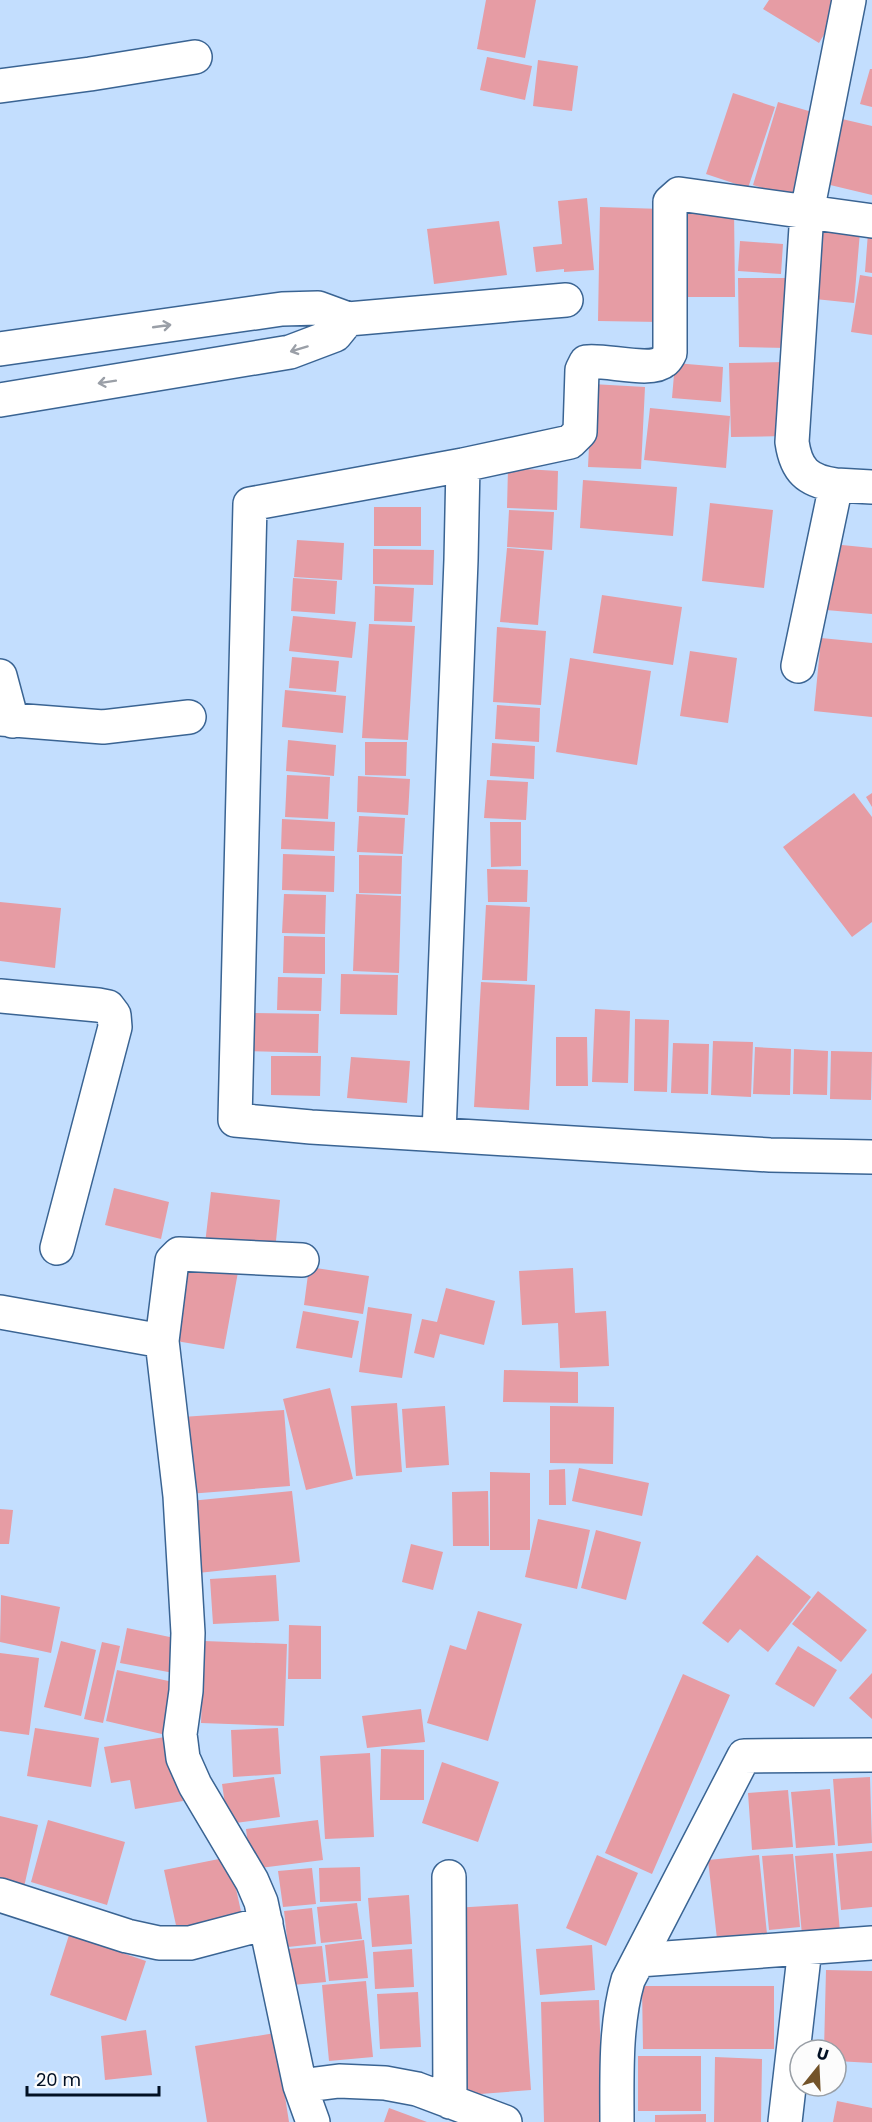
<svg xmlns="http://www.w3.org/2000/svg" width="872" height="2122" viewBox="0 0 872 2122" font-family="Poppins,sans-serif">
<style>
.building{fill:#e69ca4}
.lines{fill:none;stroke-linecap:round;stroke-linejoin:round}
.minor-casing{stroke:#3a6493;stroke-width:36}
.minor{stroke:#fff;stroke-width:33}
.oneway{stroke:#9a9fa7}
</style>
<rect width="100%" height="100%" fill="#c3defe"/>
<path class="building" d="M486,0h50l-11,58 -48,-9z
M769,0h73l2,1 -25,42 -56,-34z
M487,57l45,9 -7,34 -45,-10z
M538,60l40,6 -6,45 -39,-5z
M870,69h2v38l-12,-3z
M733,93l42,14 -27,81 -42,-14z
M778,102l41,12 -25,84 -41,-13z
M842,119l30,7v69l-46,-11z
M587,198l7,72 -30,2v-3l-28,3 -3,-25 29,-3 -4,-43z
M600,207l62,2 -2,113 -62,-1z
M734,208l1,89h-54l-1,-88z
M499,221l8,54 -73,9 -7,-55z
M812,227l48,5 -6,71 -49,-5z
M868,233h4v40l-7,-1z
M740,241l43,3 -2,30 -43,-3z
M860,275l12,2v58l-21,-3z
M738,278h49l1,70 -49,-1z
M785,362l2,74 -56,1 -2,-74z
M675,363l48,4 -2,35 -49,-4z
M592,384l53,3 -4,82 -53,-2z
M650,408l80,8 -4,52 -82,-8z
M508,468l50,3 -1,39 -50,-2z
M583,480l94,7 -4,49 -93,-8z
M710,503l63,7 -9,78 -62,-7z
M374,507h47v39h-47z
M509,510l45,2 -2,38 -45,-3z
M297,540l47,3 -2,37 -48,-3z
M832,544l40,4v66l-46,-4z
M507,548l37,3 -6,74 -38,-3z
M373,549l61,1 -1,35 -60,-1z
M293,578l44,3 -2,33 -44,-3z
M375,586l39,2 -2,34 -38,-1z
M602,595l80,12 -9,58 -80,-12z
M293,616l63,6 -4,36 -63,-7z
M369,624l46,2 -7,114 -46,-2z
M497,627l49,4 -5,74 -48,-3z
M821,638l51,5v74l-58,-6z
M690,651l47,7 -9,65 -48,-7z
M292,657l47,4 -3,31 -47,-4z
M570,658l81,13 -14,94 -81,-13z
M285,690l61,6 -3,37 -61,-6z
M497,705l43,3 -1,34 -44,-3z
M288,740l48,5 -2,31 -48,-5z
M365,742h42l-1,34 -41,-1z
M492,743l43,3 -1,33 -44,-3z
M287,775l43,2 -2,42 -43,-2z
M358,776l52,3 -2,36 -51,-3z
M487,780l41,2 -2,38 -42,-2z
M854,793l18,24v105l-20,15 -69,-90z
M872,793v14l-6,-10z
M359,816l46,2 -2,36 -46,-2z
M282,819l53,3 -1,29 -53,-2z
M490,822h31v44l-30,1z
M283,854l52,2 -1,36 -52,-2z
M359,855l43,1 -1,38 -42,-1z
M487,869l41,1 -1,32h-39z
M284,894l42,1 -1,39 -43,-1z
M356,894l45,2 -2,77 -46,-2z
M0,902l61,6 -6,60 -55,-7z
M486,905l44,2 -3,74 -45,-1z
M284,936l41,1v37l-42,-1z
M341,974l57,1 -1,40 -57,-1z
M278,977l44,1 -1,33 -44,-1z
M481,982l54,3 -6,125 -55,-3z
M595,1009l35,2 -2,72 -36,-1z
M249,1013l70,1 -1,39 -69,-2z
M635,1019l34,1 -2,72 -33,-1z
M556,1037h31l1,49h-32z
M713,1041l40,1 -2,55 -40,-2z
M673,1043l36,1 -1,50 -37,-1z
M755,1047l36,2 -1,46 -37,-1z
M794,1049l34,2 -1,44 -34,-1z
M831,1051l41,1 -1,48 -41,-1z
M271,1056h50l-1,40 -49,-1z
M351,1057l59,4 -3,42 -60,-5z
M114,1188l55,14 -8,37 -56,-14z
M211,1192l69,8 -5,51 -70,-7z
M189,1263l49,9 -14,77 -48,-8z
M309,1267l60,9 -6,38 -59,-9z
M573,1268l2,45 31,-2 3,55 -49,2 -2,-45 -36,2 -3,-54z
M446,1288l49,13 -11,44 -44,-11 -6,24 -20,-5 8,-34 15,3z
M368,1307l44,7 -10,64 -43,-6z
M303,1311l56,10 -7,37 -56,-10z
M504,1370l74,2v31l-75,-1z
M330,1388l23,91 -47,11 -23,-91z
M397,1403l5,69 -46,4 -5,-70z
M445,1406l4,59 -43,3 -4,-59z
M550,1406l64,1 -1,57 -63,-1z
M284,1410l6,76 -102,8 -6,-77z
M579,1468l70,15 -7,33 -70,-15z
M565,1469l1,36h-17v-35z
M490,1472l40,1v77h-40z
M292,1491l8,71 -102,11 -8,-72z
M488,1491l1,55h-36l-1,-54z
M0,1509l13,1 -4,34h-9z
M538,1519l52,11 -13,59 -52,-12z
M596,1530l45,12 -15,58 -45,-12z
M411,1544l32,8 -10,38 -31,-8z
M757,1555l54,42 -43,55 -28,-23 -12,14 -26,-20z
M276,1575l3,46 -66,3 -3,-45z
M818,1591l49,39 -26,32 -49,-38z
M1,1595l59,12 -9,46 -51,-11z
M478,1611l44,13 -34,117 -61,-18 23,-78 16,5z
M289,1625l32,1v53h-33z
M127,1628l57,12 -5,34 -59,-11z
M61,1641l35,9 -15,66 -37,-9z
M204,1641l83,3 -3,82 -83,-3z
M102,1642l18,4 -17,77 -19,-4z
M798,1646l39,24 -23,37 -39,-23z
M0,1653l39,5 -10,77 -29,-4z
M117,1670l61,13 -12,52 -60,-14z
M872,1673v46l-23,-21z
M683,1674l47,21 -78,179 -47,-21z
M421,1709l4,33 -58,6 -5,-32z
M35,1728l64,10 -8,49 -64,-11z
M278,1728l3,46 -48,3 -2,-47z
M171,1736l12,65 -48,8 -5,-29 -19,3 -7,-36z
M381,1749l43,1v50h-44z
M370,1753l4,84 -49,2 -5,-83z
M442,1762l57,20 -21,60 -56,-19z
M274,1777l6,40 -52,7 -6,-40z
M870,1777l2,66 -34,3 -5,-67z
M830,1789l5,56 -39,3 -5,-56z
M788,1790l5,57 -41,3 -4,-57z
M0,1816l38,9 -14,62 -24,-6z
M48,1820l77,22 -18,63 -76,-23z
M318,1820l5,40 -72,9 -5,-40z
M872,1851v56l-31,3 -5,-56z
M833,1853l7,79 -38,3 -7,-79z
M793,1854l7,73 -31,3 -7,-74z
M597,1855l41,18 -32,73 -40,-18z
M759,1855l8,79 -50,5 -9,-79z
M229,1857l15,68 -65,14 -15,-69z
M360,1867l1,34 -41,1 -1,-34z
M312,1868l4,36 -33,3 -5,-36z
M409,1895l3,49 -40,3 -4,-49z
M357,1903l5,36 -41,4 -4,-36z
M518,1904l13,186 -64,5 -13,-187z
M312,1908l4,36 -28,3 -4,-36z
M69,1935l77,26 -20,60 -76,-26z
M364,1940l4,38 -39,3 -4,-36z
M592,1945l3,45 -55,5 -4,-46z
M322,1946l4,36 -34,3 -4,-36z
M412,1949l2,38 -39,2 -2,-37z
M826,1970l46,1v92l-36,-2v-11h-12z
M366,1981l7,76 -44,4 -7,-76z
M642,1986h132v63h-131z
M418,1992l3,55 -41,2 -3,-55z
M599,2000l4,122h-59l-3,-120z
M146,2030l6,45 -47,5 -4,-44z
M275,2033l14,89h-82l-12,-76z
M638,2056h63v55h-63z
M715,2057l47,2 -1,63h-47z
M837,2101l35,7v14h-39z
M389,2108l38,14h-43z
M706,2114v8h-51v-7z"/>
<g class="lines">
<defs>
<path id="minor" d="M0,86l90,-12 105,-17
M872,221l-193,-27 -9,8v151c-2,3 -3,6 -6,8 -13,12 -59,-2 -78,1l-4,8 -2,62 -10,10 -107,23 -213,39 -15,616 76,7 459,28 102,2
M0,349l282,-40 36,-1 30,11 218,-19
M0,400l290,-48 45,-17 13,-16
M836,485c-29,-4 -40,-15 -44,-43l15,-230 42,-212
M798,666l38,-181 36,2
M0,676l12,45
M0,719l103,8 86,-10
M0,996l98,9 10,2 6,8 1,12 -58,221
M439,1134l22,-574 2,-95
M0,1312l162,29 18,155 8,137 -2,58 -6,43 3,24 12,27 57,96 9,21 39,184 13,36
M162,1341l10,-80 7,-7 123,6
M449,1877l1,225
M0,1895l127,41 32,7h31l76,-20
M639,1960l233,-17
M300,2086l39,-5 46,2 32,6 88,33
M617,2122c0,-47 -2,-97 11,-142l116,-224 128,-1
M785,2122l20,-174"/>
</defs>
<use href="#minor" class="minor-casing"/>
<use href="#minor" class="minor"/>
</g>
<defs><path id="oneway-shaft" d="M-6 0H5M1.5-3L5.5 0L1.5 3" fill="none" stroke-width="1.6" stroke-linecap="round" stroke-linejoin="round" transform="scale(1.5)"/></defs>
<g class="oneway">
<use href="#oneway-shaft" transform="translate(162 326) rotate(-8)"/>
<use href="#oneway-shaft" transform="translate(299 349) rotate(163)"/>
<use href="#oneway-shaft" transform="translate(107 382) rotate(171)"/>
</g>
<g transform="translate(818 2068) rotate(18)"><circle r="28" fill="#fcfcfc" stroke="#989ea5" stroke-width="1.5"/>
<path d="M0-4.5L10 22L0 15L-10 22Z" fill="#735329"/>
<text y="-9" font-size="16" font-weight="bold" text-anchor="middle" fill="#021023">U</text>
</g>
<path d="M27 2086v9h132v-9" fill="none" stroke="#021023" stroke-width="3"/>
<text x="36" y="2086" font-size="18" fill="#021023" stroke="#fcfcfc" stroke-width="4.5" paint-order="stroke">20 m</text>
</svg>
